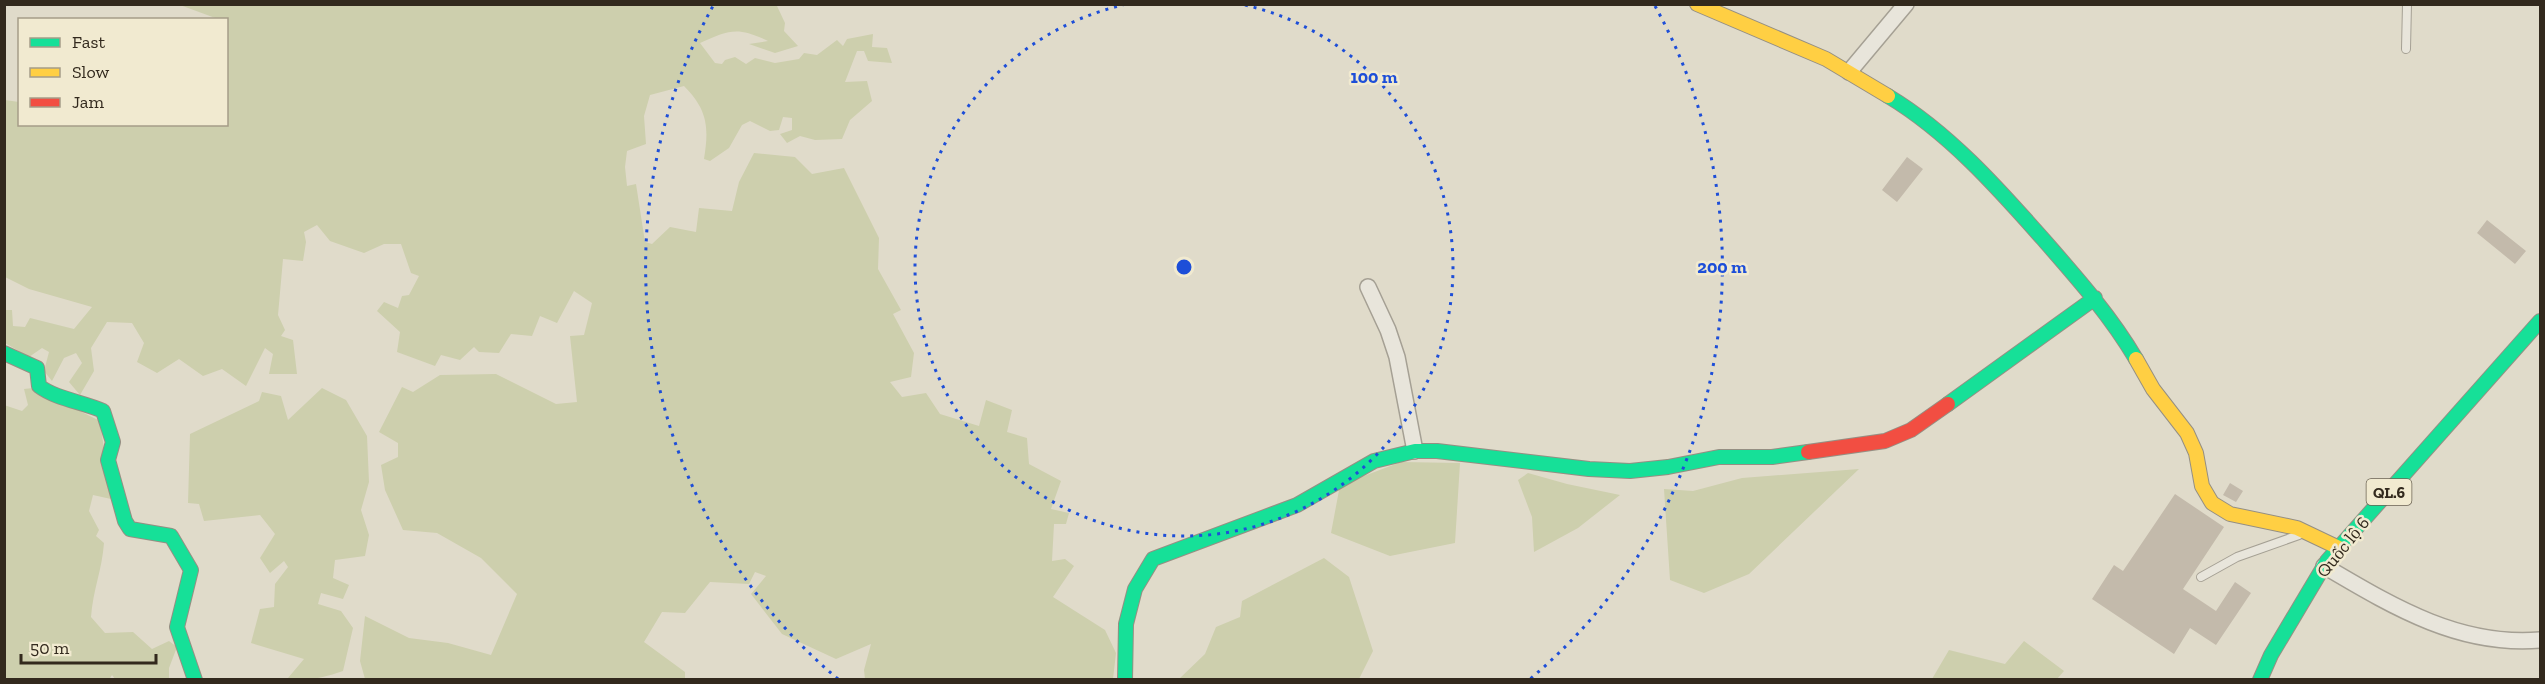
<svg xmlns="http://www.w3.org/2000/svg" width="2545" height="684" viewBox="0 0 2545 684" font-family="'Zilla Slab',serif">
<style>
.green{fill:#cdcfad}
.building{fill:#c3baab}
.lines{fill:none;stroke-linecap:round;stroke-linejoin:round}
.lane-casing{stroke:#a5a094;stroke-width:10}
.street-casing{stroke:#a5a094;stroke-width:18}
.fast-casing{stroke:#958f83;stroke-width:16}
.slow-casing{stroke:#958f83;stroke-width:16}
.jam-casing{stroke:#958f83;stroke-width:16}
.lane{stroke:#e8e5db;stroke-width:8}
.street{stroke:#e8e5db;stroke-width:15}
.fast{stroke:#16e098;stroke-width:14}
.slow{stroke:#ffcf43;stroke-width:14}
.jam{stroke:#f24e42;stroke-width:14}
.ring{fill:none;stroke:#1d4ed8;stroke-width:3;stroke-dasharray:3 6}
.labels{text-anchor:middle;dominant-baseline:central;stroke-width:5;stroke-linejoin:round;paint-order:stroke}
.shield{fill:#f1ead0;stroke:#6b6353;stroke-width:1.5}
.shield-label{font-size:16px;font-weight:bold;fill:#32291d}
.street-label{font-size:18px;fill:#32291d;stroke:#f1ead0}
.centre{fill:#1d4ed8;stroke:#f1ead0;stroke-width:3}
.ring-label{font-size:18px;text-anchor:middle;font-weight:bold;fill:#1d4ed8;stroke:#f1ead0;stroke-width:5;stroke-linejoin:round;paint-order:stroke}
</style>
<rect width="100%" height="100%" fill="#e0dbca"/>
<path class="green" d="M774,4l3,2 8,17 -1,8 14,15 -23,7 -26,-9 19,-3c-31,-15 -39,-11 -68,2l15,20 7,1 3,-4 10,-3 11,7 9,-6 20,5 24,-4 5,-6 13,2 20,-15 6,6 4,-7 26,-5 -1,13 15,1 5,15 -24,-2 -4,-10h-7l-12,31 22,-1 5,20 -22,19 -8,19 -27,1 -15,-4 -13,7 -7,-9 12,-4v-12l-9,-1 -4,13 -9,1 -20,-10 -8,4 -13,23 -19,13 -6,-2c5,-31 4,-49 -20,-73l-34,9 -6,21 2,28 -19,7 -2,16 2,19 9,-2 9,58 7,2 18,-17 26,5 3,-24 33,3 7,-29 15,-29 41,4 17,17 32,-6 35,70 -1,31 23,41 -8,4 21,39 -3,24 -21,5 12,15 24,-4 14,21 39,12 7,-26 26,10 -5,22 20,6 2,26 32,17 -10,28 18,4 -3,11h-12l-2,37 13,-2 9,7 -21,31 52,33 11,23 -3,26h-248l-1,-9 7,-26 -35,15 -54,-25 -31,-40 15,-18 -11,-4 -6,12 -39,-2 -25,31 -23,-1 -18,30 41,30v7h-320l-5,-18 5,-45 44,22 39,5 43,12 26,-61 -36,-36 -44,-25 -34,-3 -18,-40 -4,-25 17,-8v-14l-19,-11 23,-45 11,5 27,-17 56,-1 60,30 21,-2 -7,-66 14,-1 8,-32 -18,-12 -17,32 -17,-7 -8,20 -21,-2 -12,19 -20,-1 -5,-5 -14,13 -19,-5 -6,11 -38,-14 3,-20 -23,-21 7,-9 14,6 4,-12 7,-1 10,-19 -8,-3 -10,-29h-17l-20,9 -34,-12 -13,-16 -13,7 2,10 -3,19 -20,-2 -5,56 7,15 -4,6 12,4 4,34h-28l4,-20 -8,-6 -19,38 -24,-17 -19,7 -24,-17 -22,14 -20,-11 7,-19 -12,-20 -25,-1 -16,26 3,23 -14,24 -11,-13 13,-19 -6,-10 -12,5 -12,23 -8,-10 5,-19 -7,-4 -13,9 -24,-14v-33h7l1,16 12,1 5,-9 44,11 18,-22 -63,-18 -24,-12v-177l14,2 1,22h206v-104l-8,-1 -38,-14z
M33,388l67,33 11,78 -18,-4 -4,16 10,19 -3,6 8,7c-2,27 -11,47 -13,74l14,16 28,-1 19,17 17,-8 8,6 -8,21v11h-54l-3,-4 -3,5 -13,-2 -4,2 -87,-1 -1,-274 18,6 6,-6 -4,-16z
M322,388l24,12 21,36 2,46 -8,28 8,25 -4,21 -30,4 -2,18 16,7 -6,14 -22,-6 -3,11 23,7 12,17 -10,43c-20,7 -34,10 -55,7l16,-19 -53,-16 9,-34 14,-2 1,-23 13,-17 -4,-6 -14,12 -10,-15 15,-24 -15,-19 -56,6 -5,-17 -11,-1 2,-69 69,-33 3,-9 19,4 7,24z
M1401,462l59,1 -5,80 -65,13 -59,-23 9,-48z
M1859,469l-110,105 -45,19 -34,-13 -6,-91 29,2 49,-13z
M1528,473l39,11 53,11 -42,33 -44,24 -2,-35 -14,-37z
M1324,558l25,19 24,74 -14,28h-180l26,-25 11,-27 24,-10 2,-16z
M2024,641l40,30 -7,8h-125l17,-29 56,14z"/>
<path class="building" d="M1907,157l16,12 -26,33 -15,-12z
M2487,220l39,31 -11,13 -38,-31z
M2230,483l13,8 -7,11 -13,-7z
M2175,494l49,33 -41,62 33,22 19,-29 16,11 -35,52 -26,-17 -16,26 -82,-55 22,-34 9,6z"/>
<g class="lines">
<defs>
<path id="lane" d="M2406,49l1,-45
M2201,577l36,-20 62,-22"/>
<path id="street" d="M1849,72l57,-68
M1368,287l20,43 9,27 18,94
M2324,566c68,40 135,81 216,74"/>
<path id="fast" d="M1888,96c60,36 109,91 155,143 34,39 67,76 93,120
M4,353l33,15 2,18c17,13 44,16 64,25l10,31 -5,18 17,61 5,8 41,7 20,34 -14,57 18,53
M1948,404l147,-106
M1125,680l1,-56 9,-35 18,-30 144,-54 77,-44 41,-10h22l152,18 41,2 38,-4 51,-10h53l36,-5
M2260,680l11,-25 56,-94 213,-240"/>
<path id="slow" d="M1697,4l129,55 62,37
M2136,359l17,30 34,44 9,20 6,33 10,17 18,11 67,14 42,20"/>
<path id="jam" d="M1808,452l77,-11 26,-11 37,-26"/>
</defs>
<use href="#lane" class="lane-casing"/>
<use href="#street" class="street-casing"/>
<use href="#fast" class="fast-casing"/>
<use href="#slow" class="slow-casing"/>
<use href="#jam" class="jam-casing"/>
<use href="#lane" class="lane"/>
<use href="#street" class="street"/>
<use href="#fast" class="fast"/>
<use href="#slow" class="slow"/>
<use href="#jam" class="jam"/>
</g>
<g class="ring">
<path d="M1245 5A269 269 0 1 1 1123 5"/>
<path d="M838 679A538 538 0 0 1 713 6M1655 6A538 538 0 0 1 1530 679"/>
</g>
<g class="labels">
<rect class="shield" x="2366.5" y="479" width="45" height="26" rx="4.5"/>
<g class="shield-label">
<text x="2389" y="492">QL.6</text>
</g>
<g class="street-label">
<text transform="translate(2343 547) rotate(-51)">Quốc lộ 6</text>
</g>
</g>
<circle cx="1184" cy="267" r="9" class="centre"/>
<g class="ring-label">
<text x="1374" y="83">100 m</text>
<text x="1722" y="273">200 m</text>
</g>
<rect width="2545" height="684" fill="none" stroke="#32291d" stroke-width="12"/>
<rect x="18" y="18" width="210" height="108" fill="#f1ead0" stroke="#a59d88" stroke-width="1.5"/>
<rect x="30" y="38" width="30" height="9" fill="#16e098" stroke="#a59d88" stroke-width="1.5"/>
<text x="72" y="48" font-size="18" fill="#32291d">Fast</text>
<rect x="30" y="68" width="30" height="9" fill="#ffcf43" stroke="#a59d88" stroke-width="1.5"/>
<text x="72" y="78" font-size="18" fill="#32291d">Slow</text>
<rect x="30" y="98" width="30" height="9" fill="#f24e42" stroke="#a59d88" stroke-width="1.5"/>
<text x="72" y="108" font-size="18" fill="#32291d">Jam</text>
<path d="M21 654v9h135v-9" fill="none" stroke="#32291d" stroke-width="3"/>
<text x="30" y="654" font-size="18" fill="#32291d" stroke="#f1ead0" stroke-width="4.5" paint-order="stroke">50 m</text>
</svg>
